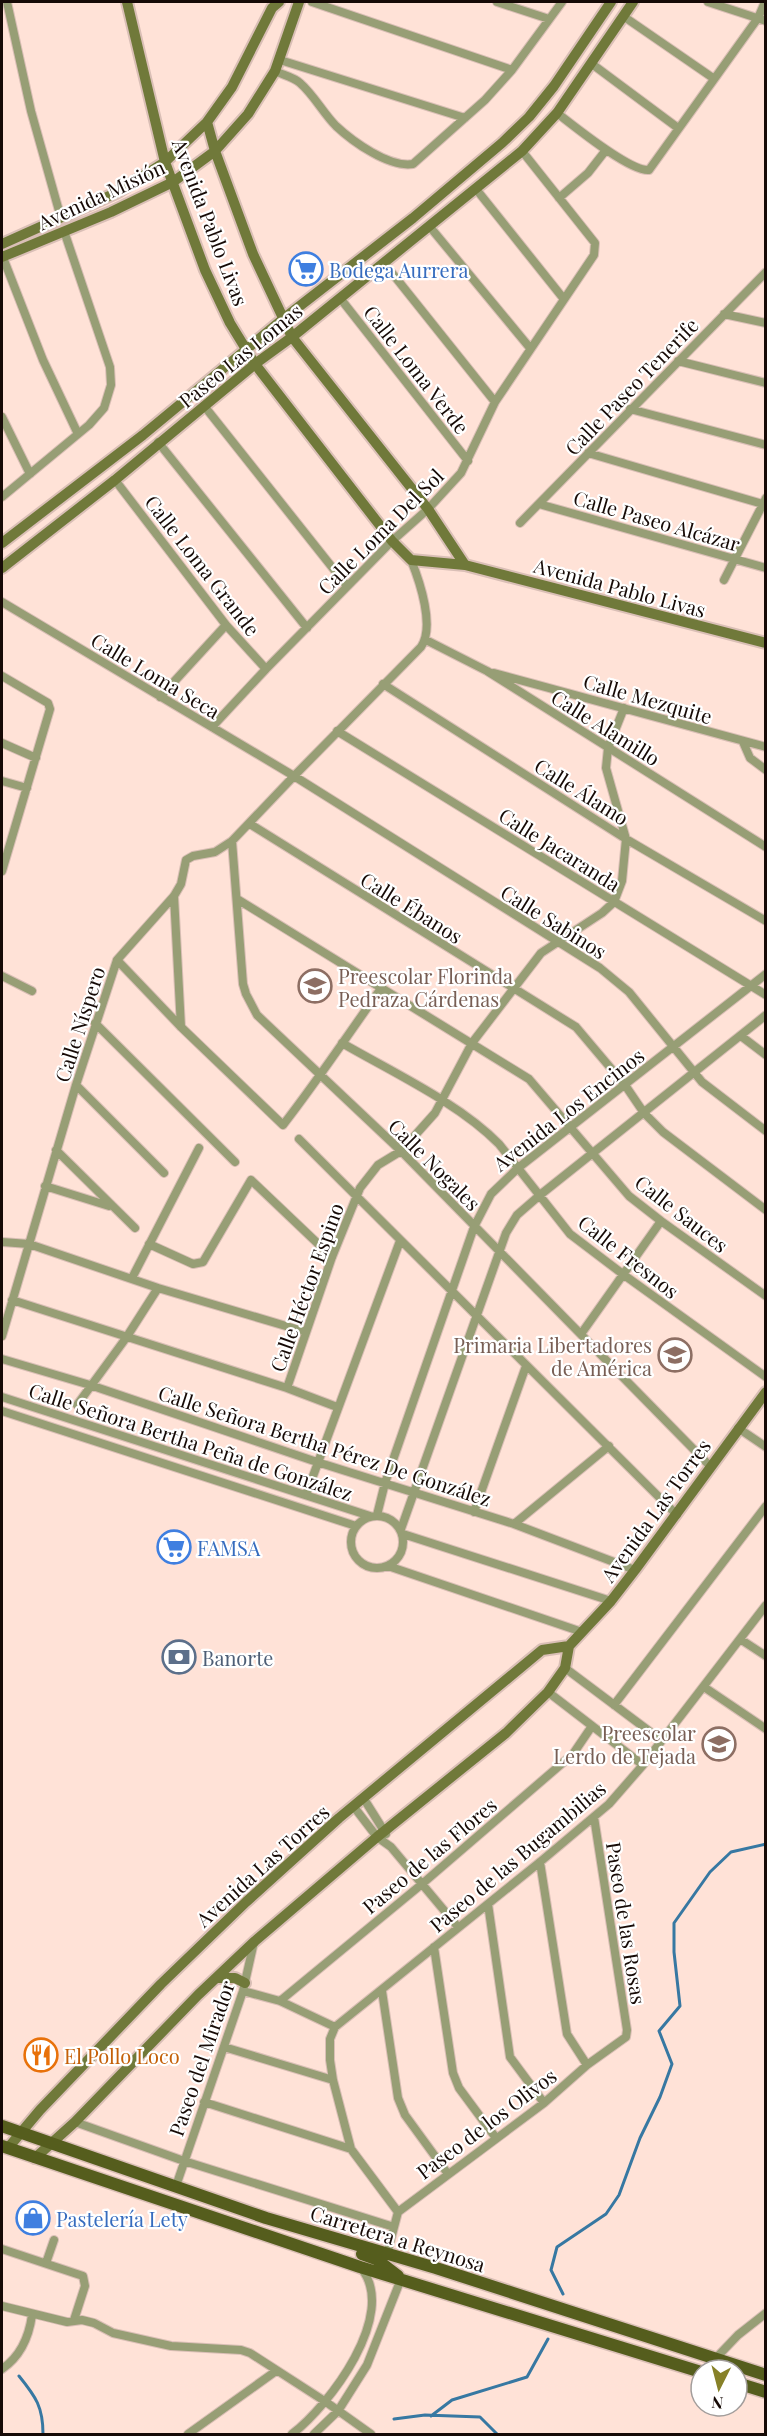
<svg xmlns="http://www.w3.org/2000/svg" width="767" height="2436" viewBox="0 0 767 2436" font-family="'Playfair Display',serif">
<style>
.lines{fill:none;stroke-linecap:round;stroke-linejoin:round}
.stream{stroke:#3778a2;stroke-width:3}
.street-casing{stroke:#dabfb6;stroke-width:10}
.secondary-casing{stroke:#dabfb6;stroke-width:14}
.primary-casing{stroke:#dabfb6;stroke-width:15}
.street{stroke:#979e75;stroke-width:8}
.secondary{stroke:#70793a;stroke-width:10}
.primary{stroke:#555d1d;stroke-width:12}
.labels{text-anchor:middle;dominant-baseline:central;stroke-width:4.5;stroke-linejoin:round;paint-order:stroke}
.street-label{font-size:20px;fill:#160a06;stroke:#fff}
.shop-label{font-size:20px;fill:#366cbe;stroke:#fff;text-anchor:start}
.education-label{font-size:20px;fill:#785e54;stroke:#fff;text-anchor:end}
.service-label{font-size:20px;fill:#4e5e75;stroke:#fff;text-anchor:start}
.food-label{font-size:20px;fill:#c56008;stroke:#fff;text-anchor:start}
</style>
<rect width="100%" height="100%" fill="#ffe2d7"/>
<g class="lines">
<path class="stream" d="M563,2294l-12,-24 6,-23 49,-33 13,-19 21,-57 20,-41 12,-33 -13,-33 21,-25 -6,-54v-29l36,-51 21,-20 35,-8
M19,2376c17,21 24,31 24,58
M431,2416l21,-16 75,-23 21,-38
M394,2419l31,-4 55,2 17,17"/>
<defs>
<path id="street" d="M7,2l24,109 30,107
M312,2l200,68
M497,2l52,17
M708,2l58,19
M623,16l90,62
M280,60l185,58
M592,64l86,64
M275,71c8,4 19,6 25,12 14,12 23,30 36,43 16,15 53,42 77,38l72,-64 27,-30 50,-68
M557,113c17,13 73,59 92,57l109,-152 7,-16
M476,189l87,109
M559,198l29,-25 18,-23
M430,227l100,121
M2,255l41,105 35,74
M384,263l111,139
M340,298l128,163
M724,314l42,9
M678,361l88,22
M205,407l142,179
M630,409l136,36
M2,417l28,57
M158,442l149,186
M588,453l178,52
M115,480l111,145 40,44
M2,497l87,-72 15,-17 7,-23 -1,-18 -46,-136
M539,504l227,64
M520,523l246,-251
M724,580l42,-82
M2,602l292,174 306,192 29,24 73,90 64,49
M426,640l61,31 279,176
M494,673l272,74
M2,676l46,27 2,6 -48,162
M383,684l243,155 140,82
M160,697l66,-72
M212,727l54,-58 126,-128 36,-32 33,-36 34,-71 99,-147 1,-12 -73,-92
M337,731l429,264
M743,742l7,16 16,12
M2,743l34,15
M2,781l25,7
M250,824l326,203 49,58 19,28 19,19 103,78
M232,841l11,143 3,10 11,21 144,136 309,315
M174,896l7,131
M237,899l292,180 100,117 32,25 105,75
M117,960l64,67 102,98c35,-45 66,-92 99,-138
M2,976l30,15
M95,1023l140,139
M741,1036l25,19
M342,1043c50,29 117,60 157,101l71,90 54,41 142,102
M76,1085l88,88
M299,1139l378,376
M56,1150l79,78
M45,1186l64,20
M2,1242l27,2 129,44 148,44
M149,1244l44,20 10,-2 48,-82 81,77
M132,1278l67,-130
M12,1300l275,88 50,19
M581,1334l80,-113
M2,1336l74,-251 41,-125 57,-64 7,-12 5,-24 7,-4 22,-4 17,-11 62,-65 127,-129c14,-20 -1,-65 -10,-87
M2,1359l88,26 227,77 197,62 121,46
M287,1388l45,-131 28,-69 18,-23 23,-14 34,-38 37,-70 69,-90 61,-40 12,-11 8,-21 4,-42 -20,-71 2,-20 16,-40
M2,1397l368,119
M77,1405l49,-67 32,-50
M2,1411l354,115
M738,1428l28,19
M306,1495l94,-254
M474,1512l52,-146
M377,1515l8,-32 89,-256 17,-33 27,-26 248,-194
M351 1542a26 26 0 1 1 52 0a26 26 0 1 1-52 0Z
M514,1524l95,-78
M401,1529l105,-296 11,-18 23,-20 226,-180
M403,1534l208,67
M388,1566l194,66
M740,1639l26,17
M565,1668l96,72
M704,1687l62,42
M548,1692l95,73
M614,1705l152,-199
M364,1799l22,35
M354,1807l23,30 14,10 67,80
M540,1862l27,172 20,31
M488,1904l22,153 34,46
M434,1947l19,126 6,15 37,50
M243,1991l37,10 55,26
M382,1991l16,107 7,17 43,59
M280,2001l142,-117 151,-130 19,-28
M224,2047l109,33
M204,2102l147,47
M75,2122l109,39 210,66
M176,2186l67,-195 11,-49
M398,2212l-47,-63 -18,-69 -3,-20v-21l5,-12 205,-165 69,-58 34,-39 123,-160
M2,2249l81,27 2,10 -11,34
M387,2254l11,-42 146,-109 43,-38 39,-28 1,-7 -33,-213
M46,2263l8,-23
M2,2306l65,16 15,-2 12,3 19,10 58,13 70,4 9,3 76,49 45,32
M716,2358l22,-23 28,-22
M2,2369c19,-13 27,-32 30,-54
M188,2434l88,-63
M292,2434c37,-28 107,-120 69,-166
M314,2434l24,-23 29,-46 34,-86"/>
<path id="secondary" d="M127,2l38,160 40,108 25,53 25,41 137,177 19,19 54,5 301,78
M207,122l8,29 38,103 39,83 136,172 37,56
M2,244l116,-52 47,-30 42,-40 25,-35 40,-79 7,-6
M2,257l109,-45 62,-30 42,-31 33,-37 27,-43 24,-69
M2,543l141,-108 140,-116 130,-101 89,-75 27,-26 25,-31 57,-84
M2,568l113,-88 140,-116 37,-27 230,-186 35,-38 76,-111
M217,1978h18l10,5
M8,2148l32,-38 121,-126 85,-82 93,-84 203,-168 27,-4
M35,2158l40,-36 123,-127 57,-54 122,-104 129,-104 42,-41 17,-24 4,-22 42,-45 24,-31 131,-178"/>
<path id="primary" d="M2,2126l264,92 170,50 330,107
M2,2146l358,121 341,105
M362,2254l14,5 22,17
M737,2383l29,9"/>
</defs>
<use href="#street" class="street-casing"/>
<use href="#secondary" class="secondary-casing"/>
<use href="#primary" class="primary-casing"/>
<use href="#street" class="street"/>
<use href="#secondary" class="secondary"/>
<use href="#primary" class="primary"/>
</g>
<defs>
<symbol id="supermarket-ring" viewBox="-11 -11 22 22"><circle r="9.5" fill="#fff" stroke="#3f7fe0" stroke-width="1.5"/><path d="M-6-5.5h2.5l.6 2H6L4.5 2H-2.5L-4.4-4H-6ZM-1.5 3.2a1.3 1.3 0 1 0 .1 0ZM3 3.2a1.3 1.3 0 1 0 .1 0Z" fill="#3f7fe0"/></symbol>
<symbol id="school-ring" viewBox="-11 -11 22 22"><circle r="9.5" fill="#fff" stroke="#8d6e63" stroke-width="1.5"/><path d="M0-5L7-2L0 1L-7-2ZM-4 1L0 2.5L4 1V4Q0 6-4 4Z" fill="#8d6e63"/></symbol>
<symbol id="bank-ring" viewBox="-11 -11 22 22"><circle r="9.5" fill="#fff" stroke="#5c6f8a" stroke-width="1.5"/><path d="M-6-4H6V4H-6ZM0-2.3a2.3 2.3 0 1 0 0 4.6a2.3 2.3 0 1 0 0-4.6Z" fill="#5c6f8a"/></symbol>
<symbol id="restaurant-ring" viewBox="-11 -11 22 22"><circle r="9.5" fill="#fff" stroke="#e8710a" stroke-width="1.5"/><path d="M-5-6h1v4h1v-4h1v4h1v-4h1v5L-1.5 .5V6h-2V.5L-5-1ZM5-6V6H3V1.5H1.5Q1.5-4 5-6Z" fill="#e8710a"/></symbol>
<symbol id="shop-ring" viewBox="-11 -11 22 22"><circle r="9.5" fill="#fff" stroke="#3f7fe0" stroke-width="1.5"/><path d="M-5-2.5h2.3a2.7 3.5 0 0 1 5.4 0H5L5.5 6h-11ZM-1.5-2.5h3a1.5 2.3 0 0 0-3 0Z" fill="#3f7fe0"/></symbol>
</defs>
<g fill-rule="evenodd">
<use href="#supermarket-ring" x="287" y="250" width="38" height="38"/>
<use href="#school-ring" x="296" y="967" width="38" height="38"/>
<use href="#school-ring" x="656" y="1336" width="38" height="38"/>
<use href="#supermarket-ring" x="155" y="1528" width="38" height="38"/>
<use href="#bank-ring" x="160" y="1638" width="38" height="38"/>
<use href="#school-ring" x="700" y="1725" width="38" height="38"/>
<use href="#restaurant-ring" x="22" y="2036" width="38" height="38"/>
<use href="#shop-ring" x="14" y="2199" width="38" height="38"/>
</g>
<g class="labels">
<g class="street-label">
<text transform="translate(101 194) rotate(-25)">Avenida Misión</text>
<text transform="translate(211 222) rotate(69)">Avenida Pablo Livas</text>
<text transform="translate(240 355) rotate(-39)">Paseo Las Lomas</text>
<text transform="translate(417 369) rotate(52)">Calle Loma Verde</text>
<text transform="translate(631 386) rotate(-46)">Calle Paseo Tenerife</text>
<text transform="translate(657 520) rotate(16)">Calle Paseo Alcázar</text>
<text transform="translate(380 531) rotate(-45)">Calle Loma Del Sol</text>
<text transform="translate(203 565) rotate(52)">Calle Loma Grande</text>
<text transform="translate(620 587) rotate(15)">Avenida Pablo Livas</text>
<text transform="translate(156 675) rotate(31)">Calle Loma Seca</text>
<text transform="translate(648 698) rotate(16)">Calle Mezquite</text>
<text transform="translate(606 727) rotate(32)">Calle Alamillo</text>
<text transform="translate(582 791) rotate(32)">Calle Álamo</text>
<text transform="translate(560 849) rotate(32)">Calle Jacaranda</text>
<text transform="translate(412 907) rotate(32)">Calle Ébanos</text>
<text transform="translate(554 921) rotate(32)">Calle Sabinos</text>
<text transform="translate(79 1024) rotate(-72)">Calle Níspero</text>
<text transform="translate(568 1109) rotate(-38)">Avenida Los Encinos</text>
<text transform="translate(435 1164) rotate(45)">Calle Nogales</text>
<text transform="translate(682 1213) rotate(38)">Calle Sauces</text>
<text transform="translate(629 1256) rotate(38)">Calle Fresnos</text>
<text transform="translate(306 1287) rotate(-70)">Calle Héctor Espino</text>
<text transform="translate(191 1441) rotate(18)">Calle Señora Bertha Peña de González</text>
<text transform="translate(325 1445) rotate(18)">Calle Señora Bertha Pérez De González</text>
<text transform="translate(655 1510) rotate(-54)">Avenida Las Torres</text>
<text transform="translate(429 1855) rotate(-40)">Paseo de las Flores</text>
<text transform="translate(517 1856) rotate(-40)">Paseo de las Bugambilias</text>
<text transform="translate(262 1865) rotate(-42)">Avenida Las Torres</text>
<text transform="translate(627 1923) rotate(81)">Paseo de las Rosas</text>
<text transform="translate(201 2058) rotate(-71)">Paseo del Mirador</text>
<text transform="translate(486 2123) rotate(-37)">Paseo de los Olivos</text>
<text transform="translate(398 2238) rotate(17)">Carretera a Reynosa</text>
</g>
<g class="shop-label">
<text x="329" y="269">Bodega Aurrera</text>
<text x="197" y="1547">FAMSA</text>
<text x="56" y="2218">Pastelería Lety</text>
</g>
<g class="education-label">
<text x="338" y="975" text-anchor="start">Preescolar Florinda<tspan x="338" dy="23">Pedraza Cárdenas</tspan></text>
<text x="652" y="1344">Primaria Libertadores<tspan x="652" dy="23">de América</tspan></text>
<text x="696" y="1732">Preescolar<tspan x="696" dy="23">Lerdo de Tejada</tspan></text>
</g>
<g class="service-label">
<text x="202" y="1657">Banorte</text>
</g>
<g class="food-label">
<text x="64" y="2055">El Pollo Loco</text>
</g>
</g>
<rect width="767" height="2436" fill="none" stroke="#160a06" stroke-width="6"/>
<g transform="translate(719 2388) rotate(186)"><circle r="28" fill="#ffffff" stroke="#a29d9b" stroke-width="1.5"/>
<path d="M0-4.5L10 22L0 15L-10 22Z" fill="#878128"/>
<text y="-9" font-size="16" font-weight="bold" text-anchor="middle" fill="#160a06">N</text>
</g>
</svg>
